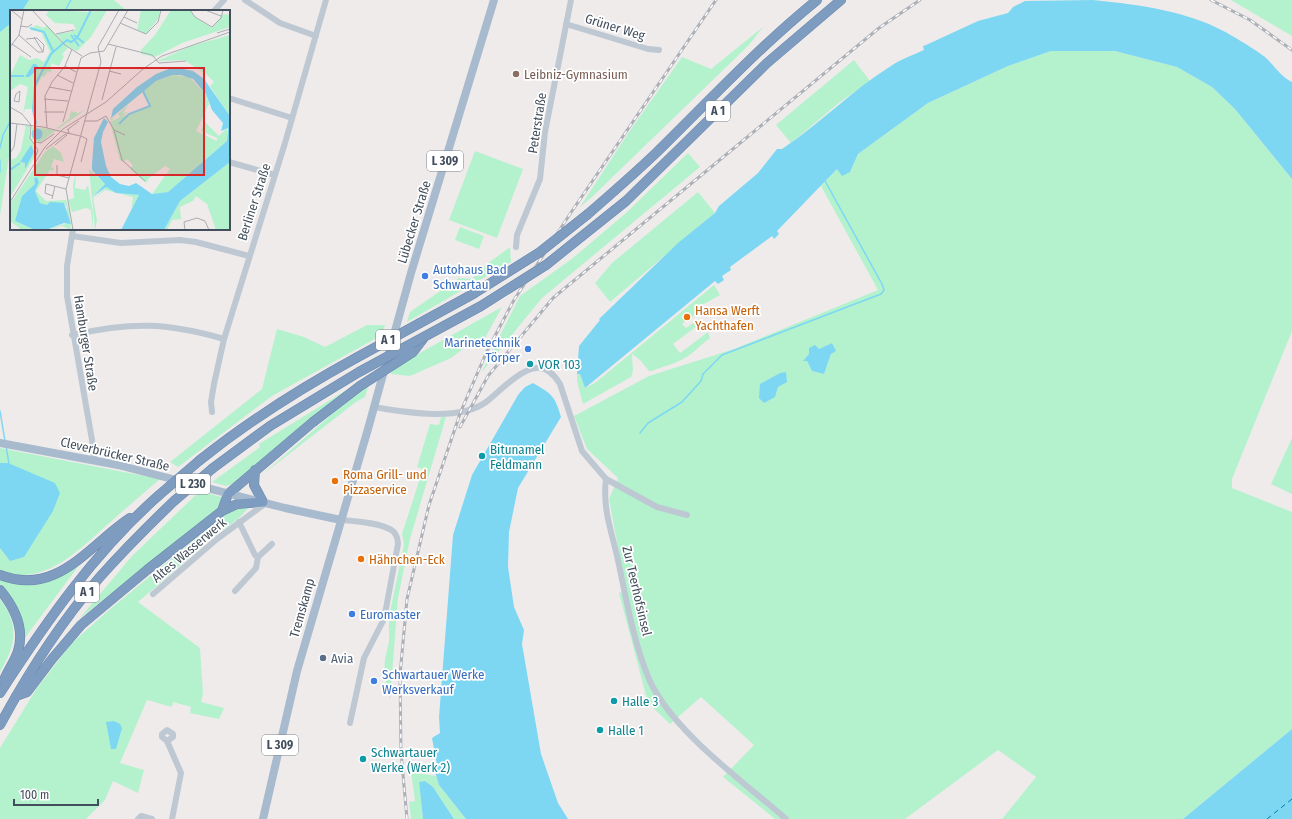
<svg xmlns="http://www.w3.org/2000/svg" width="1292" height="819" viewBox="0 0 1292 819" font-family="'Fira Sans Condensed',sans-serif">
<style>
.green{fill:#b4f2ce;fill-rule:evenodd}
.water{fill:#7dd7f3}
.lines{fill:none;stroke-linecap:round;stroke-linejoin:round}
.stream{stroke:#7dd7f3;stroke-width:1.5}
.ferry{stroke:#017fa8;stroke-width:1;stroke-dasharray:5 4;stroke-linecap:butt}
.highway-casing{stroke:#6987ac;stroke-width:10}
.minor{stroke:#bdc8d3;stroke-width:6}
.major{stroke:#a8bace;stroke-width:8}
.highway{stroke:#7e9cc0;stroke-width:9}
.rail-casing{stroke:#adb0b7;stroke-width:3}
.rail{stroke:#fff;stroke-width:1.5;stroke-dasharray:4.5;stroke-linecap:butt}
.highway-bridge-casing{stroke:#6987ac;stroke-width:10;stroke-linecap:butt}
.highway-bridge{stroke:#7e9cc0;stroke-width:9}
.education-dot{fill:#8d6e63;stroke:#fff;stroke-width:1.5}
.shop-dot{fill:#3f7fe0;stroke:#fff;stroke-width:1.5}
.food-dot{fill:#e8710a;stroke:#fff;stroke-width:1.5}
.culture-dot{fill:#0f9aa8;stroke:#fff;stroke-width:1.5}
.service-dot{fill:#5c6f8a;stroke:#fff;stroke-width:1.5}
.labels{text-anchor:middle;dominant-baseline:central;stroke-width:3.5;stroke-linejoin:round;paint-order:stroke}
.shield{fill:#fff;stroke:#7b838c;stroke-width:1}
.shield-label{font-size:12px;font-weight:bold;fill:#424e5b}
.street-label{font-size:13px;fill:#424e5b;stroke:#fff}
.education-label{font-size:13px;fill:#785e54;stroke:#fff;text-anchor:start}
.shop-label{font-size:13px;fill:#366cbe;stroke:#fff;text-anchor:start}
.food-label{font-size:13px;fill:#c56008;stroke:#fff;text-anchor:start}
.culture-label{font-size:13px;fill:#0d838f;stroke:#fff;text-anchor:start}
.service-label{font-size:13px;fill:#4e5e75;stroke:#fff;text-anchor:start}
.inset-river{fill:none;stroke:#7dd7f3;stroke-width:2}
.inset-road{fill:none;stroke:#aaacb1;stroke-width:1}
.view{fill:#d62828;fill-opacity:0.15;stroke:#d62828;stroke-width:2}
.inset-edge{fill:none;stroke:#424e5b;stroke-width:2}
</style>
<rect width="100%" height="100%" fill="#efebeb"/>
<path class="green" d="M0,0h114l13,11h-116v132l-11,73z
M1231,0h61v36z
M763,27l-14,18 -157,152 -12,10 49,-75 53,-75 29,12z
M1051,51h64l62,16 35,20 23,22 57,70v152l-60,148v9l60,24v217l-109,90h-181l34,-42 -38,-27 -93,69h-130l-52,-42 31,-32 -53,-48 -31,27 -22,-21 -29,-110 7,-3 -17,-91 9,-21 -31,-29 -13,-33 75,-40 85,-27 144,-59 -57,-104 16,-17 13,3 8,-18 70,-51 80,-37zM832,343l-1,11 -7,20 -12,-3 -5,-10 2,-7z
M854,60l16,21 -30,21 -49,41 -15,-18z
M475,151l48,18 -26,69 -48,-18z
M688,153l12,14 -158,131 -61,75 39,-77 53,-38 53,-45z
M698,192l17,21 -105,89 -15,-19 17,-20z
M460,227l24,9 -5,13 -24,-9z
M510,247l1,15 -104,60 3,-10 49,-34 13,1 15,-15z
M714,285l6,10 -25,14 2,4 -6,5 -1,-3 -3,-2 -3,2v4l3,1 -5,4 4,4 13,-9 2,4 -28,21 7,9 28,-21 2,6c-11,8 -19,18 -31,23 -8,4 -18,6 -27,10h-3l-9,-11 -8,-6 1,17 -2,6 -48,27 -6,-23v-7h3l5,14 10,-5z
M502,307l-23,42 -11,-4 -17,13 -41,18 -19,-2 2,-6z
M367,325h18l-3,10 -110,61 -94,71 -8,-5 92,-73 15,-60 27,8 21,10z
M369,384l-4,13 -9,5 -94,73 92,-80z
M348,389l-110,93 -12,4 -14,-4 48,-35 -1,-3z
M441,417h5l-36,122 -12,59 -8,102 -6,-25 1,-16 4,-18v-24l15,-73 -2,-10 21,-65 -6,-2 13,-43 9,1z
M1292,438v56l-21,-10z
M0,448l160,31c-18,15 -36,31 -53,46 -30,27 -64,62 -107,46v-23l10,13 -1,-98h-9z
M200,491l21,6 1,5 -2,6 -141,111 53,-63z
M250,506l-9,10 -17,14 -5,-1 -19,16v4l-62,53 62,46 3,46 -2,8 23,6 -5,11 -29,-6 1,-6 -18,-5 -1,5 -25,-7 -27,63 24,7 -6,23 -25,-12 -8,19 -19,19h-86v-71l37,-60 35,-45 37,-33 112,-92 16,-11z
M83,560l-59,79 -8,-33 -16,-22v-5c32,12 57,3 83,-19z
M0,599c20,26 16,46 0,73z
M411,772l25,4 3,9 27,34h-12l-21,-32 -8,-6 -6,1 4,37h-12l-2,-17 6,-1z"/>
<path class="water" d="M0,0h29l-7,11h-11v12l-11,9z
M1093,0c48,5 99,11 141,37 10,6 22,13 31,20 9,8 16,20 27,25v97l-57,-70 -23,-22 -35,-20 -62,-16h-64l-43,15 -80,37 -70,51 -8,18 -8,4 -5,-7 -60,62 2,3 -5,5 -2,-3 -42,31 1,3 -9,6 2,4 -6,4 -3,-3 -130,107 -5,-14h-3l2,-28 21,-26 -1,-1 79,-76 37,-30 4,-7 39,-33 19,-24h5c38,-25 70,-59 109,-83 10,-7 22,-11 33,-16l-1,-4 3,-1 52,-24 30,-8 5,-6 12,-6z
M832,343l4,8 -5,3 -7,20 -12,-3 -5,-10h-4l6,-7v-6l6,-3 4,4z
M786,372l1,10 -9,5 -3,10 -11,6 -5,-5 1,-14 20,-11z
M533,383c19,11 22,13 28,34l-43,71 -9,44 -1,35 6,40 10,23 -2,14 19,110 17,49 10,16h-102l-27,-34 -4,-13 2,-7 -5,-27 8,-5 -1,-16 14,-182 19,-60 46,-80 7,-8z
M0,463h8l47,20 5,10 -7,18 -29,46 -14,4 -10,-13z
M114,721l6,3 2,4 -6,21h-5l-5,-27z
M1292,729v90h-109z
M425,781l8,6 21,32h-31l-4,-37z"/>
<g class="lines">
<path class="stream" d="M65,11l6,-11
M0,148l3,-13 8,-15
M0,160v12
M0,411l5,30
M640,433l8,-10 34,-21 19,-21 2,-7 19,-19 159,-61 3,-4 -2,-6 -57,-103
M6,446l3,18"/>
<path class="ferry" d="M1267,819l25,-20"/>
<defs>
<path id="highway" d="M588,214c23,-20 46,-40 68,-61 53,-52 103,-106 161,-153
M546,265l80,-64 141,-138 74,-63
M420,323l53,-29
M413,352l10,-13
M200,460c49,-39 101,-72 156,-102
M213,468l57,-42 89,-54
M255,470l-1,15 9,17
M222,511l6,-17 85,-72
M0,575c57,22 88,-29 130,-57
M0,590c15,18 25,38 18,61 -3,10 -10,19 -14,29
M0,693c46,-71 94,-140 158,-197
M16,696l11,-4 25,-33 29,-34 66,-55 75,-59 15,-7 26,-2
M0,725c28,-52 61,-103 99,-147 24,-27 49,-52 75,-77"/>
</defs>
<use href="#highway" class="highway-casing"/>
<path class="minor" d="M245,0l35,23 36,13
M214,11l10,-11
M566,24l82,25 11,1
M229,98l63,20
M229,162l46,13
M73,229l-6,37v30l25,144 2,20
M72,236l49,7 59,-3 16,2 53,14
M516,247l1,-12 23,-56 5,-47 26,-132
M72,335c58,-13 94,-13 152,4
M374,407c30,5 85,15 112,-5 13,-10 33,-32 50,-34 11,-2 19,8 24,16l22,67 24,28 51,28 30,8
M212,412l-1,-10 3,-18 10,-45 61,-196 41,-143
M606,479c-4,32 7,55 13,86 8,38 15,78 30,114 23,52 95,103 137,140
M341,520c14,1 43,3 53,12 3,4 4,8 4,12l-14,75 -20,39 -14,65
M239,522l16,33 3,2
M258,557l14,-13
M235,591l21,-23 2,-11
M153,594l64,-55 49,-36
M167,741l6,-4v-3l-6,-4 -5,4v3l5,4 14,32 -9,46
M138,819l3,-3 11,3"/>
<path class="major" d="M0,443l118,22 167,43 56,12
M263,819l34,-148 71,-242 43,-156 83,-273"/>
<use href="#highway" class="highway"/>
<defs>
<path id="rail" d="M1211,0l39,20 42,30
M460,427l28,-51 65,-78 326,-270 41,-28
M407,819l-6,-67 -1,-77 7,-76 22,-94 32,-94 26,-60 27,-51 58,-89 144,-211"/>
</defs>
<use href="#rail" class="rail-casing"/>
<use href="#rail" class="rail"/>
<defs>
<path id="highway-bridge" d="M473,294l67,-42 48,-38
M356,358l64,-35
M359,372l122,-66 65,-41
M313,422l47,-36 53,-34
M158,496l42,-36
M174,501l39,-33"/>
</defs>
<use href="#highway-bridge" class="highway-bridge-casing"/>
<use href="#highway-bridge" class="highway-bridge"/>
</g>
<circle class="education-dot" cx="516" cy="74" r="4"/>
<g class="shop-dot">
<circle cx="425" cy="276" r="4"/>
<circle cx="528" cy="349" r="4"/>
<circle cx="352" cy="614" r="4"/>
<circle cx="374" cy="681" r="4"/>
</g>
<g class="food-dot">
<circle cx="687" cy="317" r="4"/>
<circle cx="335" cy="481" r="4"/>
<circle cx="361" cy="559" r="4"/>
</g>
<g class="culture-dot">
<circle cx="530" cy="364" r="4"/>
<circle cx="482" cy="456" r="4"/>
<circle cx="614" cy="701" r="4"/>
<circle cx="600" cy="730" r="4"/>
<circle cx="363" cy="759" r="4"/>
</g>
<circle class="service-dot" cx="323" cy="658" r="4"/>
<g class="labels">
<g class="shield">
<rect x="706" y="101" width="24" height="20" rx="3"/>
<rect x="427" y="151" width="36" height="20" rx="3"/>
<rect x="376" y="330" width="24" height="20" rx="3"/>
<rect x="176" y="474" width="34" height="20" rx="3"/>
<rect x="75" y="582" width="24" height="20" rx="3"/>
<rect x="262" y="735" width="36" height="20" rx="3"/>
</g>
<g class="shield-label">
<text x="718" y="111">A 1</text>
<text x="445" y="161">L 309</text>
<text x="388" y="340">A 1</text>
<text x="193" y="484">L 230</text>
<text x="87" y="592">A 1</text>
<text x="280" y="745">L 309</text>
</g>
<g class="street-label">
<text transform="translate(615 27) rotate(17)">Grüner Weg</text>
<text transform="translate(537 123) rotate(-81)">Peterstraße</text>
<text transform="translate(254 202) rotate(-72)">Berliner Straße</text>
<text transform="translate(414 222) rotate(-73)">Lübecker Straße</text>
<text transform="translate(86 343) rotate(81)">Hamburger Straße</text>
<text transform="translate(115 454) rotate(13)">Cleverbrücker Straße</text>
<text transform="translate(189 550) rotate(-40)">Altes Wasserwerk</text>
<text transform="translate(637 591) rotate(77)">Zur Teerhofsinsel</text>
<text transform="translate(302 608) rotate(-74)">Tremskamp</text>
</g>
<g class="education-label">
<text x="524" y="74">Leibniz-Gymnasium</text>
</g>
<g class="shop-label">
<text x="433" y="269">Autohaus Bad<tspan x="433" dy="15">Schwartau</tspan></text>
<text x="520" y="342" text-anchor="end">Marinetechnik<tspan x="520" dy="15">Törper</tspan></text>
<text x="360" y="614">Euromaster</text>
<text x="382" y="674">Schwartauer Werke<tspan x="382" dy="15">Werksverkauf</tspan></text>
</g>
<g class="food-label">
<text x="695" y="310">Hansa Werft<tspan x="695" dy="15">Yachthafen</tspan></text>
<text x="343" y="474">Roma Grill- und<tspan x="343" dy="15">Pizzaservice</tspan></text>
<text x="369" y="559">Hähnchen-Eck</text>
</g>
<g class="culture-label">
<text x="538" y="364">VOR 103</text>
<text x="490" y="449">Bitunamel<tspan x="490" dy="15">Feldmann</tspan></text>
<text x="622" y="701">Halle 3</text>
<text x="608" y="730">Halle 1</text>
<text x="371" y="752">Schwartauer<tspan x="371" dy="15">Werke (Werk 2)</tspan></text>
</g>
<g class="service-label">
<text x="331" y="658">Avia</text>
</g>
</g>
<g transform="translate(10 10)">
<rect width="220" height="220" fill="#efebeb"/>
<path d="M39,0l39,2 19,-2 -16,27 -14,14 -12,-6 -8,-11 14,-2 5,-3 -3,-5 -18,-1 -9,-8zM131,0h19l-2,9 -12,15 -9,-4zM161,0h19l5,7 17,11 11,-14 7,1v12l-48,16 -27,14 -14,-3v-4l14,-15zM26,15l8,3 3,-3 21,23 -6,6 2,2 -5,10 -8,-3v10l-3,-2 -4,6 -2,-1 -6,12 -3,21h-8l-2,5 5,-27 -8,-3 -10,7v-15l10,-21 9,5 8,-2 7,4 6,-10 -9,-20 -11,-2zM220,25v81l-20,-30 4,-4 -8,-8 -22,-14 -27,1 34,-15zM162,65l17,2 17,17 3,10 -13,27 21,10v-3l-16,-7 4,-9 14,14 8,-8v13l-59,51 -16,2 18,-25 -5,-3 -16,12 -3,5 -16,-14 3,-4 -6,-6 -4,3 -3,-2 -10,-38 10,-5 -2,-3 -7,7 -1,-4 3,1 15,-13 -5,8 5,-1 -7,5 29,-11 -8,-14 14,-11zM75,100l-27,19 -1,-1 12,-9 2,-8 7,2zM16,115l4,1 -1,8 8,19 -27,44v-37l6,-2 5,-8zM21,136l-3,16 -3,7v-6h-4zM22,117l24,3 -16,13 -8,-4zM51,130l-8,6 8,7 3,9 -10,-3 -3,8 3,1 -1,3 -3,-1 -14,21 10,10 20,-1 4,12 1,18 -9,-4 -16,4 19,-6 2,-17 -3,-4 -17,2 -7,-2 -5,-12 4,-10 -2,-4 -3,1 1,6 -13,12 -7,25 20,9h-13l-12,-9v-17l35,-52zM220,152v68h-14l-9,-26 -11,-8 -3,5 -13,6 1,12 -9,1 -5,10h-3l16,-29zM79,159l16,15 -12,13 4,24 -2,9zM66,162l-1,16 10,2 3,-5 5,28v17l-2,-20 -5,-2 -14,4 -4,-12 6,-2 -1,-13zM96,177l10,6 23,2 -18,35 10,-19 2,-14 -28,-7 -11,9z" fill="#b4f2ce" fill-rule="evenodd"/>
<path d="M23,54h3l3,4 -10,9h-4zM164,57l19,4 11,8 26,37v46l-50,39 -16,29h-43l18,-35 -23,-2 -10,-6 -13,10 12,-13 -13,-14v-6l2,-26 10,-20 4,4 -5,10 -2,10 5,24 5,11 9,7 9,2 7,-3 16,11 16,-2 59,-51 1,-13 -7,3 2,-8 -11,-13 -6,-16 -13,-15 -12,-4h-9l-16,6 -45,37 2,-9 24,-22 19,-13zM21.5 124a5.5 5.5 0 1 1 11 0a5.5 5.5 0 1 1-11 0ZM21,135l3,7 -9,17v-6l-5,-1zM27,167l2,5 -4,9 5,12 7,2 3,-3 14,1 7,21 -7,-1 -18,7h-11l-20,-9 7,-25 13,-12 -1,-6z" fill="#7dd7f3"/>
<path class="inset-river" d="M20,18l14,4 9,19M61,25l8,11M64,25l10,8M1,66h13M26,114l-3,-14 2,-25 16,-31 16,-14 4,2 6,-4 14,-28M109,114l10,-10 21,-8 -7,-15M0,160l10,-7M145,220l1,-15 16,-18 58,-45"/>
<path class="inset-road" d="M1,0l11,9M22,0l33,35 17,11M180,0l5,7 17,10 9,-9 2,-8M195,0l16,6M114,7l13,6M110,13l26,11 12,-12 3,-12M10,16l8,1 4,-3M207,23l13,-4M46,24l18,-4M9,25l19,17h5M24,27l9,15M16,29l11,-1 7,7 -1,7M2,34l19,13M98,34l44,11 7,8 27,-2M0,37l9,-12 5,-25M55,56l11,6M99,61l12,3M47,65l16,8M39,77l22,4M10,81l-1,11 -5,-1 2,-7zM34,89l24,2M92,90l14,-53M0,97l12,7 9,11M34,102h20M74,111h13l9,-5 8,14 11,5M53,112l18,-64 9,-5 14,-2 24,-41M0,113l33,4 37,9M21,115l-1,13 8,12 -3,8M37,118l-2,-32 7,-14 13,-16 7,-17M57,120l12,-9M104,120l8,30 23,21M24,132l7,1 13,-9M45,135l12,-10M36,139l18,-14 5,-2 -1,-4M0,143l4,-6 3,-23M71,152l6,-23 -6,-3M47,155v10l12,3M43,186l-8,-3 1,-9 20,5M42,189l3,-13M0,192l35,-55 18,-18 43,-27 37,-33 19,-13 68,-24M63,220l-7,-41 35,-127 -3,-15 21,-37M175,220l-1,-8 13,-4 8,3 4,9"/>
<path class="view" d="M25,58h169v107h-169z"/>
<rect width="220" height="220" class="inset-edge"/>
</g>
<path d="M14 799v6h84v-6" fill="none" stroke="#424e5b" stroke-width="2"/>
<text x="20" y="799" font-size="12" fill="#424e5b" stroke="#ffffff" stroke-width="3" paint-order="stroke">100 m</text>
</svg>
